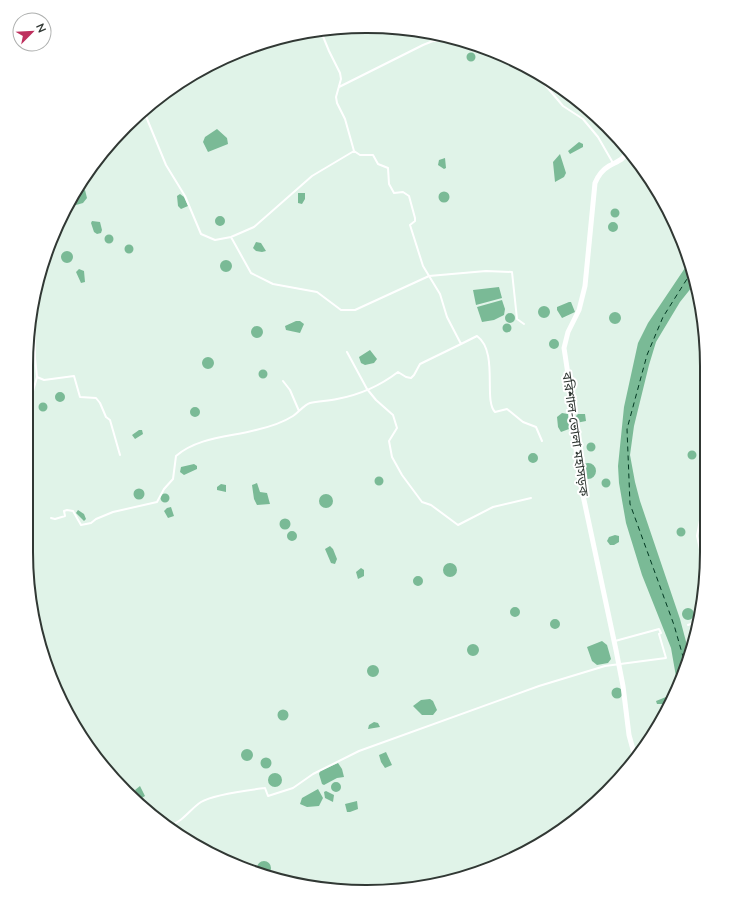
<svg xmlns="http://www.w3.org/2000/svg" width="733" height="918" viewBox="0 0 733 918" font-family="Lato,'Noto Sans Bengali',sans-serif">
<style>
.water{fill:#7aba96}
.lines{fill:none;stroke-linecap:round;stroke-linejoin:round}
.stream{stroke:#7aba96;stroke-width:1}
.ferry{stroke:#023922;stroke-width:1;stroke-dasharray:5 4;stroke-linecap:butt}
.street{stroke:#fff;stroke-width:2}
.highway{stroke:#fff;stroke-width:5}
.labels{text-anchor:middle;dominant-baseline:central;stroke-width:4;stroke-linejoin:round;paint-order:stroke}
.street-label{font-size:13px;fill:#313834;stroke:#fff}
.rim{fill:none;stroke:#313834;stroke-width:2}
</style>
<rect width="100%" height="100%" fill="#e0f3e8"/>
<path class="water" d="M466.5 57a4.5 4.5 0 1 1 9 0a4.5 4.5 0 1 1-9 0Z
M217,129l10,9 1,6 -20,8 -5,-10 2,-5z
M579,142l4,2v3l-13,7 -2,-3z
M560,154l6,19 -2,4 -9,5 -2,-20z
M445,158l1,10 -2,1 -6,-4 1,-5z
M85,190l2,8 -4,5 -7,2 -7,-4 5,-8z
M438.5 197a5.5 5.5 0 1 1 11 0a5.5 5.5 0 1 1-11 0Z
M298,193h7v6l-3,5 -4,-1z
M180,194l4,3 4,9 -7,3 -3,-3 -1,-10z
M610.5 213a4.5 4.5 0 1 1 9 0a4.5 4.5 0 1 1-9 0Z
M215 221a5 5 0 1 1 10 0a5 5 0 1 1-10 0Z
M92,221l8,1 2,8 -1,3 -4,1 -3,-2 -3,-9z
M608 227a5 5 0 1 1 10 0a5 5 0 1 1-10 0Z
M104.5 239a4.5 4.5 0 1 1 9 0a4.5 4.5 0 1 1-9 0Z
M256,242l5,1 5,8 -4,1 -6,-1 -3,-3z
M124.5 249a4.5 4.5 0 1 1 9 0a4.5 4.5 0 1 1-9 0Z
M61 257a6 6 0 1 1 12 0a6 6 0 1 1-12 0Z
M220 266a6 6 0 1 1 12 0a6 6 0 1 1-12 0Z
M689,262l7,20 -16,20 -24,40 -7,23 -15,61 -4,29 5,27 5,19 40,118 8,30 1,5 -11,34 -7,-40 -29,-73 -16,-52 -7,-40 -1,-17 6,-59 14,-64 10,-20z
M79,269l5,2 1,11 -4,1 -5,-11z
M499,287l3,11 -26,7 -3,-15z
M502,300l3,9 -1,6 -10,5 -12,2 -5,-15z
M569,302h2l4,10 -13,6 -5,-8v-3z
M538 312a6 6 0 1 1 12 0a6 6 0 1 1-12 0Z
M609 318a6 6 0 1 1 12 0a6 6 0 1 1-12 0Z
M505 318a5 5 0 1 1 10 0a5 5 0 1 1-10 0Z
M296,321h4l4,3 -4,9 -14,-3 -1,-4z
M502.5 328a4.5 4.5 0 1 1 9 0a4.5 4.5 0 1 1-9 0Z
M251 332a6 6 0 1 1 12 0a6 6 0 1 1-12 0Z
M549 344a5 5 0 1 1 10 0a5 5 0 1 1-10 0Z
M370,350l7,9 -3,4 -9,2 -4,-2 -2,-6z
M202 363a6 6 0 1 1 12 0a6 6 0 1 1-12 0Z
M258.5 374a4.5 4.5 0 1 1 9 0a4.5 4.5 0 1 1-9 0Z
M55 397a5 5 0 1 1 10 0a5 5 0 1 1-10 0Z
M38.5 407a4.5 4.5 0 1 1 9 0a4.5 4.5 0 1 1-9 0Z
M190 412a5 5 0 1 1 10 0a5 5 0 1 1-10 0Z
M562,413l6,1 1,15 -8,3 -3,-5 -1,-10z
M578,414h7l1,7 -10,2 -2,-5z
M139,430h3l1,4 -8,5 -3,-4z
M586.5 447a4.5 4.5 0 1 1 9 0a4.5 4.5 0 1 1-9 0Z
M687.5 455a4.5 4.5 0 1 1 9 0a4.5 4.5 0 1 1-9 0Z
M528 458a5 5 0 1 1 10 0a5 5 0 1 1-10 0Z
M580 471a8 8 0 1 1 16 0a8 8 0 1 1-16 0Z
M194,464l3,2v3l-13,6 -4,-3 1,-5z
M374.5 481a4.5 4.5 0 1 1 9 0a4.5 4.5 0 1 1-9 0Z
M601.5 483a4.5 4.5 0 1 1 9 0a4.5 4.5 0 1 1-9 0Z
M257,483l3,9 7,1 3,11 -13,1 -3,-6 -2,-14z
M221,484l5,1v7l-9,-2v-3z
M133.5 494a5.5 5.5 0 1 1 11 0a5.5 5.5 0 1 1-11 0Z
M160.5 498a4.5 4.5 0 1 1 9 0a4.5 4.5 0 1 1-9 0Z
M319 501a7 7 0 1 1 14 0a7 7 0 1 1-14 0Z
M171,507l3,9 -6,2 -4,-7 3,-3z
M78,510l6,4 2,5 -2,2 -8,-8z
M279.5 524a5.5 5.5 0 1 1 11 0a5.5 5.5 0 1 1-11 0Z
M676.5 532a4.5 4.5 0 1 1 9 0a4.5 4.5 0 1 1-9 0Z
M287 536a5 5 0 1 1 10 0a5 5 0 1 1-10 0Z
M615,535l4,1v6l-5,3h-4l-3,-4 2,-4z
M330,546l3,3 4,10 -2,5 -4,-1 -6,-14z
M443 570a7 7 0 1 1 14 0a7 7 0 1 1-14 0Z
M361,568l3,2v6l-6,3 -2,-7z
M413 581a5 5 0 1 1 10 0a5 5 0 1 1-10 0Z
M510 612a5 5 0 1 1 10 0a5 5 0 1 1-10 0Z
M682 614a6 6 0 1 1 12 0a6 6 0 1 1-12 0Z
M550 624a5 5 0 1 1 10 0a5 5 0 1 1-10 0Z
M602,641l5,4 4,14 -3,4 -11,2 -5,-4 -5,-14z
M467 650a6 6 0 1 1 12 0a6 6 0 1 1-12 0Z
M367 671a6 6 0 1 1 12 0a6 6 0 1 1-12 0Z
M611.5 693a5.5 5.5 0 1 1 11 0a5.5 5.5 0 1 1-11 0Z
M666,697l3,1v6h-12l-1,-3z
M430,699l3,2 4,9 -4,5h-11l-9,-9 8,-6z
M277.5 715a5.5 5.5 0 1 1 11 0a5.5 5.5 0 1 1-11 0Z
M374,722l4,1 2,4 -12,2 1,-4z
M241 755a6 6 0 1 1 12 0a6 6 0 1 1-12 0Z
M386,752l6,13 -7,3 -4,-6 -2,-7z
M260.5 763a5.5 5.5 0 1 1 11 0a5.5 5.5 0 1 1-11 0Z
M338,763l4,6 2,8 -7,1 -13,7 -2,-1 -3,-10 1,-3z
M268 780a7 7 0 1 1 14 0a7 7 0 1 1-14 0Z
M331 787a5 5 0 1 1 10 0a5 5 0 1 1-10 0Z
M140,786l5,10 -5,3 -5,-9z
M318,789l5,9 -4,8 -12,1 -7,-3 2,-6z
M326,791l8,4 -1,7 -8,-4 -1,-6z
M357,801l1,8 -8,3h-3l-2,-8z
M257 868a7 7 0 1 1 14 0a7 7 0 1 1-14 0Z"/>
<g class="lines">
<path class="stream" d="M38,639l6,-1"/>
<path class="ferry" d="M686,667l-12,-42 -44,-121 -3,-75 20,-74 16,-38 29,-46"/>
<path class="street" d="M320,29l9,22 11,22 1,6 -5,18 1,6 8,16 9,32 6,4h13l5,9 10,4 1,16 5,9 9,-1 6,4 6,22v3l-5,4 13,41 17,28 7,23 14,27 16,-8c22,16 6,64 18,76l12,-3 16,13 13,5 6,14
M499,54l29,15 13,11 22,26 20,13 15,18 15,26
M339,87l84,-42 10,-4 28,-1
M145,114l21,51 19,31 16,38 14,6 16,-3 23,-10 58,-51 42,-25
M231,237l20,36 22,11 44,8 24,18h14l74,-34 57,-5 26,1 5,47 7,5
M40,277l5,-3 -3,-9
M34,306l1,52 2,19 7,3 30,-4 6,21 16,1 4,5 6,14 4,3 10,35
M347,352l20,37 9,11 17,15 4,13 -8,13 3,16 10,18 20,27 9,3 27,20 35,-18 38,-9
M283,381l7,9 9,21
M27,407l3,-5 7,-25
M51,518l4,1 10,-3 -1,-5 3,-1 6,1 8,14 10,-2 5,-4 17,-7 44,-10 7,-13 9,-10 3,-23c22,-19 54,-19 80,-26 13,-3 26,-7 37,-14 6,-4 11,-11 17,-13 9,-2 19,-2 27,-4 22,-4 44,-14 61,-27l8,5 5,1 3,-3 6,-11 41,-20
M705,572l-8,-36 3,-16v-75l3,-52 3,-12
M688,625l11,-4
M169,826c15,-5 20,-16 32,-24 13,-8 48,-12 64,-14l3,8 25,-8 20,-14 46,-23 180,-65 66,-20 61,-8 -7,-24 2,-1 -2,-4 -44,12"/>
<path class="highway" d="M628,150c-4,10 -10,11 -19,16 -7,4 -11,10 -14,17l-10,103 -6,24 -11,22 -4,16 5,33 2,31 10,74 35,164 7,36 6,49 6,22"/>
</g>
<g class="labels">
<g class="street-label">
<text transform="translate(576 434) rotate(82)">বরিশাল-ভোলা মহাসড়ক</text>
</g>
</g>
<path d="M0 0H733V918H0ZM366 33H367A333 333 0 0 1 700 366V552A333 333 0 0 1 367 885H366A333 333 0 0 1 33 552V366A333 333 0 0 1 366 33Z" fill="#fff" fill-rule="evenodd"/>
<path class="rim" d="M366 33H367A333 333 0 0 1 700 366V552A333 333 0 0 1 367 885H366A333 333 0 0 1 33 552V366A333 333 0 0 1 366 33Z"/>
<g transform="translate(32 32) rotate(66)"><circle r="19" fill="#ffffff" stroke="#adafae"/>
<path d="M0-3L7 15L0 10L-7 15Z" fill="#be305e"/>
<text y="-6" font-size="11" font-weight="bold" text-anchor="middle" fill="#313834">N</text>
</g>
</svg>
